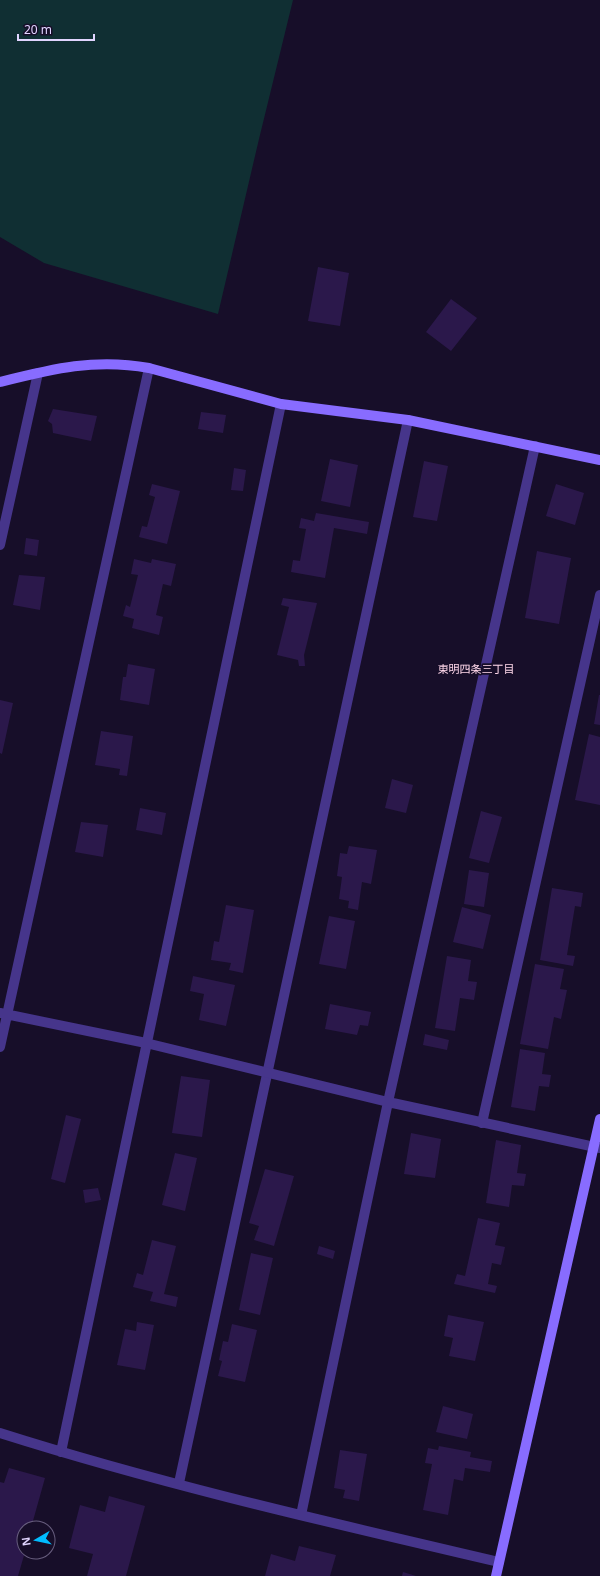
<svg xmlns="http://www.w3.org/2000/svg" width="600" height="1576" viewBox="0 0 600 1576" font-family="'Noto Sans','Noto Sans JP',sans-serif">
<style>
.green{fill:#102f33}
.building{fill:#2b184b}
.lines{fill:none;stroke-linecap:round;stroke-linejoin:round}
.lane{stroke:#46358b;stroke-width:10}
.street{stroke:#46358b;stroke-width:10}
.secondary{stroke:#886cff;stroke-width:10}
.labels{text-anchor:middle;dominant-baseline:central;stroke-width:3.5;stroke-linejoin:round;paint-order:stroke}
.neighbourhood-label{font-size:11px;fill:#ffd7ea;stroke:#170e29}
</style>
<rect width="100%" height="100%" fill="#170e29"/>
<path class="green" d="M0,0h293l-34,139 -41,175 -174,-51 -44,-26z"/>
<path class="building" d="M318,267l31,6 -9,53 -32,-5z
M451,299l26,19 -26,33 -25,-19z
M53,409l44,7 -6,25 -38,-8 -1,-9 -4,-3z
M201,412l25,3 -3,18 -25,-4z
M330,459l28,6 -8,42 -29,-6z
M424,461l24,5 -11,55 -24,-4z
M234,468l12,2 -3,21 -12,-1z
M152,484l28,7 -13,53 -28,-7 3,-11 5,1 8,-30 -6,-2z
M556,484l28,9 -9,32 -29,-9z
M316,513l53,9 -2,12 -33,-6 -9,50 -34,-6 2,-12 7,1 6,-32 -7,-1 2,-10 13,3z
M26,538l13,2 -2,16 -13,-2z
M537,551l34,7 -12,66 -34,-6z
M134,559l17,4 1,-4 24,5 -5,22 -8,-2 -7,31 7,2 -4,18 -27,-7 2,-9 -11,-3 3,-11 4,2 8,-32 -7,-1z
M19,575l26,2 -5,33 -27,-5z
M283,598l34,5 -13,52 1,11h-6l-1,-6 -21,-5 12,-48 -8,-2z
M128,664l27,5 -6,36 -29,-5 3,-23h3z
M599,695h1v30l-6,-1z
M0,700l13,3 -11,51 -2,-1z
M101,731l32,5 -6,40 -8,-1 1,-6 -25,-4z
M589,734l11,3v68l-25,-5z
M392,779l21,6 -7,28 -21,-5z
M140,808l26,5 -4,22 -26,-5z
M481,811l21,6 -13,46 -20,-5z
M81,822l27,3 -5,32 -28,-5z
M349,846l28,4 -6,34 -9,-2 -4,28 -10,-2 1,-7 -10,-2 3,-22 -5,-1 3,-23 7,1z
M469,870l20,3 -5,34 -20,-3z
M552,888l31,5 -2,14 -6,-1 -8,49 8,1 -2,10 -33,-6z
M226,905l28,5 -11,63 -14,-3 2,-7 -20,-3 3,-19 5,1z
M462,907l29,8 -8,34 -30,-7z
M329,916l26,5 -9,48 -27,-5z
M447,956l24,4 -3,21 9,1 -3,18 -14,-2 -5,33 -20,-3z
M535,964l29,5 -4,20 7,1 -6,29 -7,-2 -6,32 -28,-5z
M193,976l42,9 -9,41 -27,-6 5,-26 -14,-3z
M330,1004l41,8 -3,14 -8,-1 -3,10 -32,-6z
M425,1034l24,6 -2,10 -24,-5z
M520,1049l25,4 -3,21 9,1 -2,12 -10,-1 -4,25 -24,-4z
M181,1076l29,4 -8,57 -30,-4z
M66,1115l15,4 -16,64 -14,-4z
M411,1133l30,6 -6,39 -31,-4z
M496,1140l25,5 -4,28 9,1 -2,12 -12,-1 -3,22 -23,-4z
M175,1153l22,5 -12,53 -23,-6z
M265,1169l29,7 -20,70 -20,-6 5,-14 -10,-3z
M98,1188l3,12 -16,3 -2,-13z
M478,1218l22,5 -5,22 10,2 -4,18 -9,-2 -4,21 9,2 -2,7 -41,-9 3,-10 8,2z
M152,1240l24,6 -12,48 14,3 -2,10 -26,-6 3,-9 -20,-5 4,-14 6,2z
M319,1246l16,5 -2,8 -16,-5z
M251,1253l22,5 -13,57 -21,-5z
M448,1315l36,7 -9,39 -26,-5 4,-18 -9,-2z
M137,1322l17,3 -9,45 -28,-5 8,-36 11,2z
M232,1324l25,6 -12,52 -27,-6 4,-15 -3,-1 4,-19 5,1z
M443,1406l30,8 -6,25 -31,-7z
M439,1446l32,6 -1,5 22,4 -2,11 -25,-4 -2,13 -9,-2 -6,36 -25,-5 9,-46 -7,-1 3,-15 10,2z
M340,1450l27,4 -8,47 -16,-3 2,-8 -11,-2z
M9,1468l36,10 -14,50h-7l1,24 -7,24h-18v-94l4,1z
M109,1496l36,10 -19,70h-39l6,-22 -24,-6 11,-43 25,7z
M299,1546l37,9 -6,21h-65l6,-22 24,7z
M403,1572l13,4h-14z"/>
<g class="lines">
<path class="lane" d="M0,545l38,-172
M482,1123l118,-528
M179,1483l229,-1063"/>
<path class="street" d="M0,1013l146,30 242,59 212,46
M0,1047l149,-679
M0,1433c164,52 332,90 499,129
M61,1452l220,-1048
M301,1515l87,-413 147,-656"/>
<path class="secondary" d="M0,382c52,-13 95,-24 149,-14l132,36 127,16 192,40
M496,1576l104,-457"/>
</g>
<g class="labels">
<g class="neighbourhood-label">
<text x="476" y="668">東明四条三丁目</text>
</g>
</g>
<g transform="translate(36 1540) rotate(261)"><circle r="19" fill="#170e29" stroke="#685e7f"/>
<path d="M0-3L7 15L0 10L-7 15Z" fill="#01bcff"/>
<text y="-6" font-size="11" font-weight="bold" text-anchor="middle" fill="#e1d5ff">N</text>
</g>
<path d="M18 34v6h76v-6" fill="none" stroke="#e1d5ff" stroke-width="2"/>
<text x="24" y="34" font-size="12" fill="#e1d5ff" stroke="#170e29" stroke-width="3" paint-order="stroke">20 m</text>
</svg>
